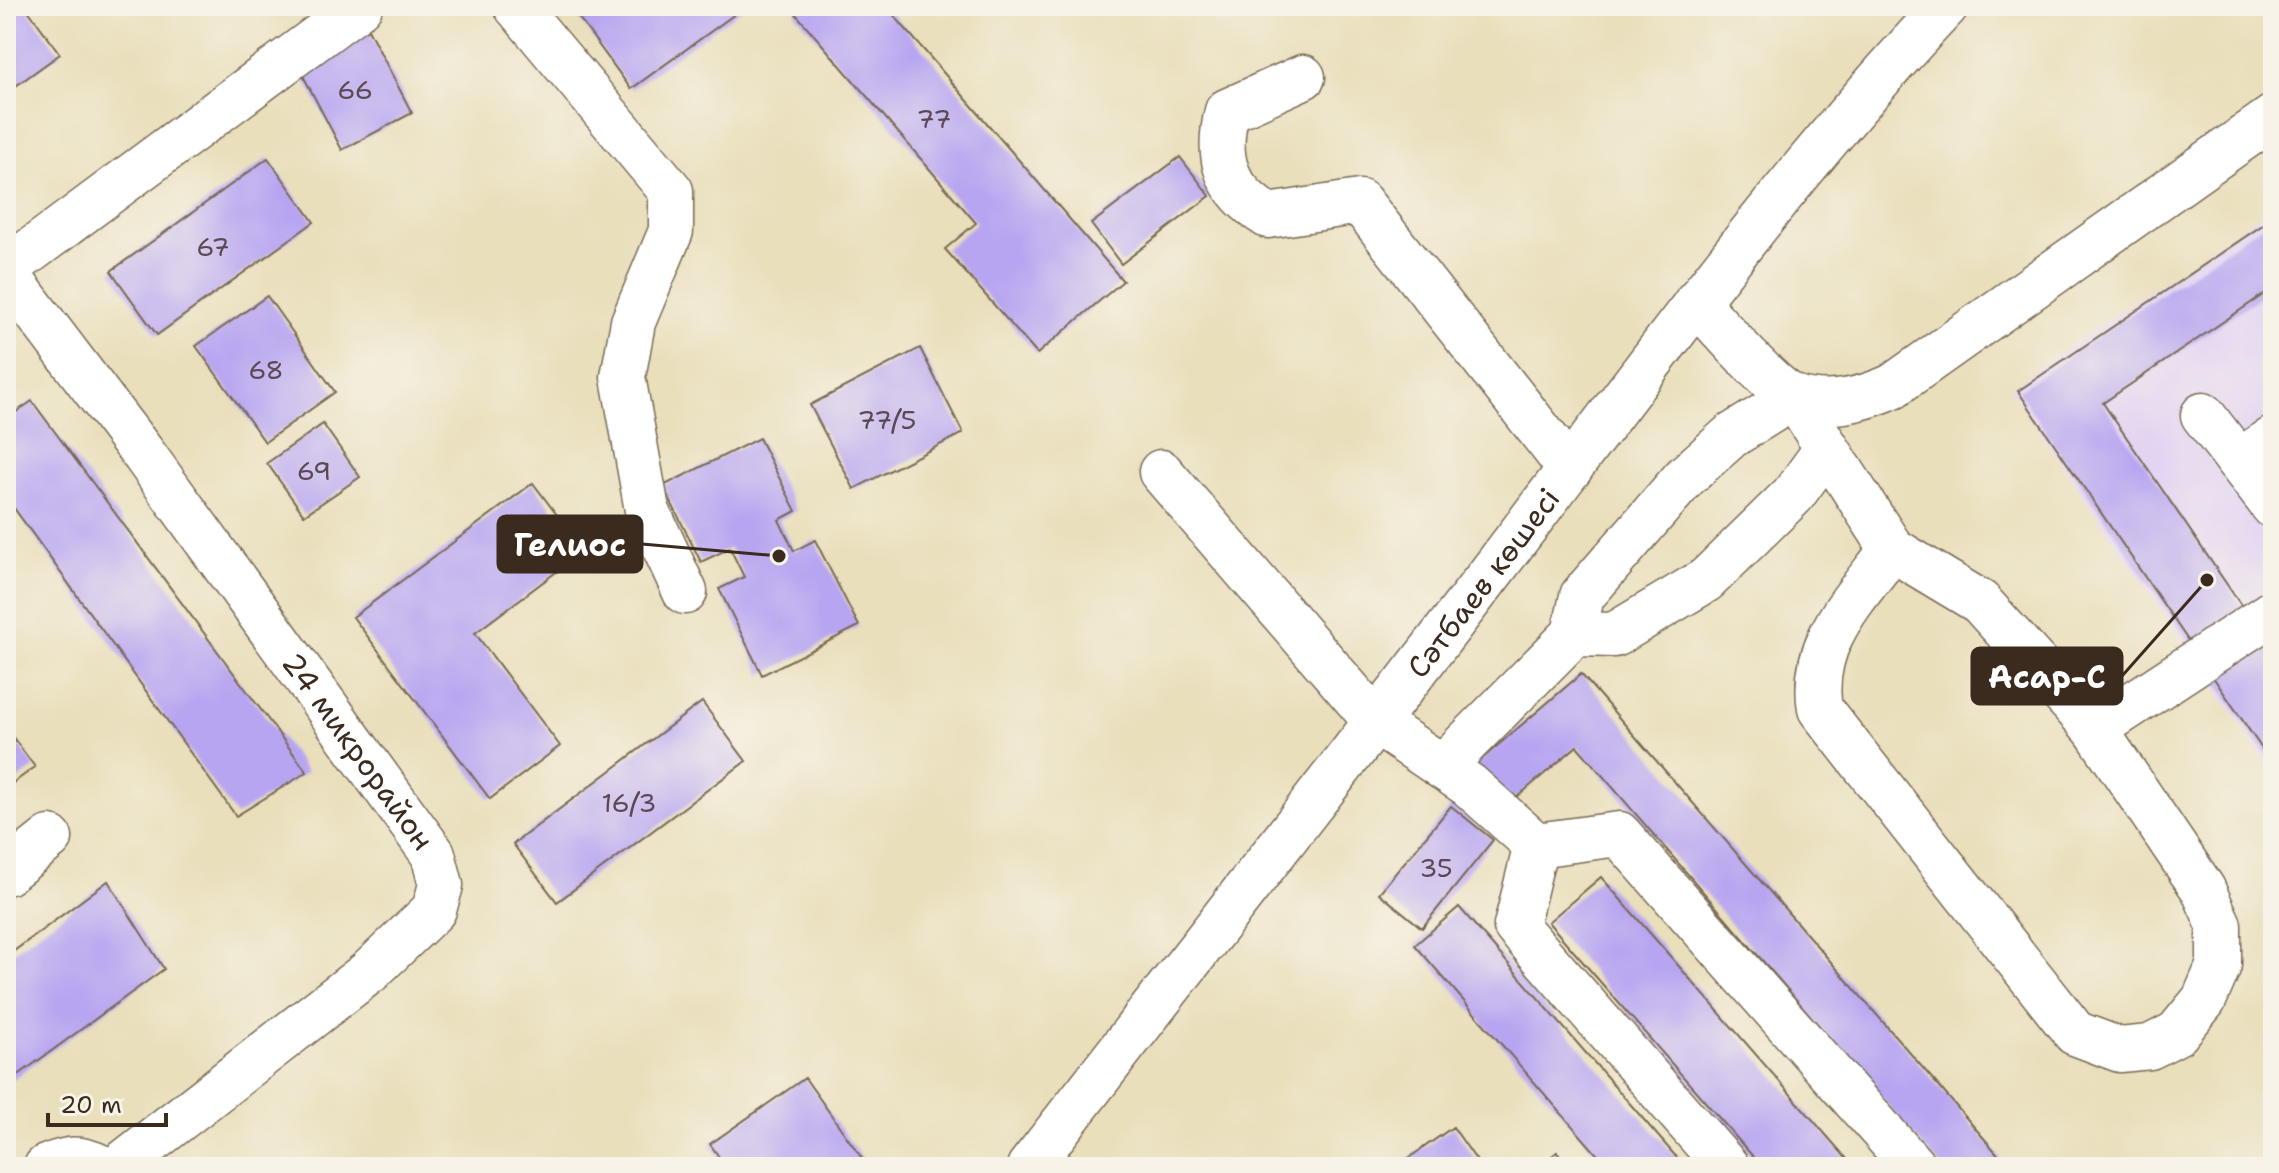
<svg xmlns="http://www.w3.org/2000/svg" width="2279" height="1173" viewBox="0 0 2279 1173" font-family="'Shantell Sans',sans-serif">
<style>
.built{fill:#e2d4f3}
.building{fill:#b8a5f1}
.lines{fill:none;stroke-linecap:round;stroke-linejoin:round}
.minor-casing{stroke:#786955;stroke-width:47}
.major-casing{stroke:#786955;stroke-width:47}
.minor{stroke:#fff;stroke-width:44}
.major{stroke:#fff;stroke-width:44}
.labels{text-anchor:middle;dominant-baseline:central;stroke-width:6;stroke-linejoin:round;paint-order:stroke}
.number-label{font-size:26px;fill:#5a4953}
.street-label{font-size:30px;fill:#3b2a1e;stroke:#f7f3e8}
.leader{fill:none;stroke:#3b2a1e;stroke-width:3}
.callout-dot{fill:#3b2a1e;stroke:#f7f3e8;stroke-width:3}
.callout{fill:#3b2a1e;stroke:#3b2a1e;stroke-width:3}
.callout-label{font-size:32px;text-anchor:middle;font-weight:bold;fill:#fff}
</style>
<rect width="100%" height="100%" fill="#f7f3e8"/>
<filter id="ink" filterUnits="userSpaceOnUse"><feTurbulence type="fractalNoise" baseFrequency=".0125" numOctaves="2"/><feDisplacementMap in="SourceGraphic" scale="16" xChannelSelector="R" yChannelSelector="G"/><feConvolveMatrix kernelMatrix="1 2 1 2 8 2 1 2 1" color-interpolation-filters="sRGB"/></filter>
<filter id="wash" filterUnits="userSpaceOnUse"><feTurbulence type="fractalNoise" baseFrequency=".006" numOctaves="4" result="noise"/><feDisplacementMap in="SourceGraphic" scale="32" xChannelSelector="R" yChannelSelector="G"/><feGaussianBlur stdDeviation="1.8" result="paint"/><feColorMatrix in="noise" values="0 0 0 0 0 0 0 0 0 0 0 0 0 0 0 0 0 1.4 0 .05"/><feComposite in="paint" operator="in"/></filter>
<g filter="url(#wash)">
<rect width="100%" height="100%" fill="#e9dfbb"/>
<path class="built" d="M2273,206v566l-263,-384z"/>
<g id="blocks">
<path class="building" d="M6,6h19l35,48 -54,39z
M570,6h176l-115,83z
M804,6h82l237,275 -86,73 -92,-105 31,-26 -181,-210z
M368,29l44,84 -70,37 -44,-84z
M1180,157l30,39 -89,68 -30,-40z
M268,158l46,64 -157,113 -46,-64z
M2273,218v70l-170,115 170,249v113l-255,-374z
M267,296l68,96 -70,50 -69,-96z
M920,348l43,85 -109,56 -44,-84z
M32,401l275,371 -71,44 -230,-319v-78z
M323,424l37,53 -56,38 -37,-52z
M759,438l37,73 -17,9 15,31 21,-11 44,86 -97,49 -43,-86 25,-12 -14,-29 -29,14 -38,-76z
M533,483l51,68 -109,82 85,113 -70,53 -137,-182z
M1581,674l420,484 -10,9h-50l-364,-421 -67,57 -34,-39z
M702,702l44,59 -189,141 -44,-58z
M6,728l29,39 -29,21z
M1451,806l42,34 -71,88 -43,-35z
M1601,877l253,290h-92l-214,-245z
M108,881l56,88 -158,115v-127z
M1459,907l226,260h-77l-193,-222z
M805,1078l61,86 -140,3 -16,-23z
M1453,1127l28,40h-85z
M1557,1152l12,15h-31z"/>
</g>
</g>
<g filter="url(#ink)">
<use href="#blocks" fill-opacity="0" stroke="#786955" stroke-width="2"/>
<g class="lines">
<defs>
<g id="minor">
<path d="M516,6l155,185v40l-38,91 -10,55 24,133 38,82"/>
<path d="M1303,77l-76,34c-12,49 -1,79 41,105l92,-14 210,267"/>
<path d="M6,269l354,-263"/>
<path id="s1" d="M6,273l139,183 288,398 8,31 -7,25 -65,62 -251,195"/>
<path d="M1696,302c19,20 77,88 100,96 32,10 68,1 97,-12l380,-269"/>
<path d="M2203,415l70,91"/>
<path d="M2238,461l35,-22"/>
<path d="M1161,472l216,251 92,62 67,60 83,-11 295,333"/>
<path d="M1574,634l40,1 92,-55 87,-85 34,-47"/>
<path d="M2095,729l178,-117"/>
<path d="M1442,767l132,-133 8,-38 103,-119 46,-41 63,-39 98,152 88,53 115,127 108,160 16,36v40l-15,35 -27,33 -27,14 -30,3 -45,-17 -255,-324c-11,-67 35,-110 72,-160"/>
<path d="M1536,845l-20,81 211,241"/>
<path d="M6,873l44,-35"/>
<path d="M46,1167c22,-9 33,-11 55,0"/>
</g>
<g id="major">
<path id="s2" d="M1029,1167c157,-202 315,-402 470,-605 144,-189 284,-383 447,-556"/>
</g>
</defs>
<use href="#minor" class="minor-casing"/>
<use href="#major" class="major-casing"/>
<use href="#minor" class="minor"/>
<use href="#major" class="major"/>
</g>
</g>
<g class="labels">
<g class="number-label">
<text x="355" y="89">66</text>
<text x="934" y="118">77</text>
<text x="213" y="246">67</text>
<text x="266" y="369">68</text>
<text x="887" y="419">77/5</text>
<text x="314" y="470">69</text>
<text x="629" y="802">16/3</text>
<text x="1436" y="867">35</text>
</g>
<g class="street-label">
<text stroke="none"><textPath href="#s2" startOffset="740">Сәтбаев көшесі</textPath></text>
<text stroke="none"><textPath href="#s1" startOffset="594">24 микрорайон</textPath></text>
</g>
</g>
<path class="leader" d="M779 556L642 544M2207 580L2122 676"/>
<g class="callout-dot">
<circle cx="779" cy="556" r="8"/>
<circle cx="2207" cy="580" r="8"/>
</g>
<g class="callout">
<rect x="498" y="516" width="144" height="56" rx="8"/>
<rect x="1972" y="648" width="150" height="56" rx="8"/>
</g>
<g class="callout-label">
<text x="570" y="556">Гелиос</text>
<text x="2047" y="688">Асар-С</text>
</g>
<rect width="2279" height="1173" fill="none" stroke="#f7f3e8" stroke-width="32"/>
<path d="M48 1113v12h118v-12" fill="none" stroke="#3b2a1e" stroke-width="4"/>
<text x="60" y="1113" font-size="24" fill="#3b2a1e" stroke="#f7f3e8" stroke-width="6" paint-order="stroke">20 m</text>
</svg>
